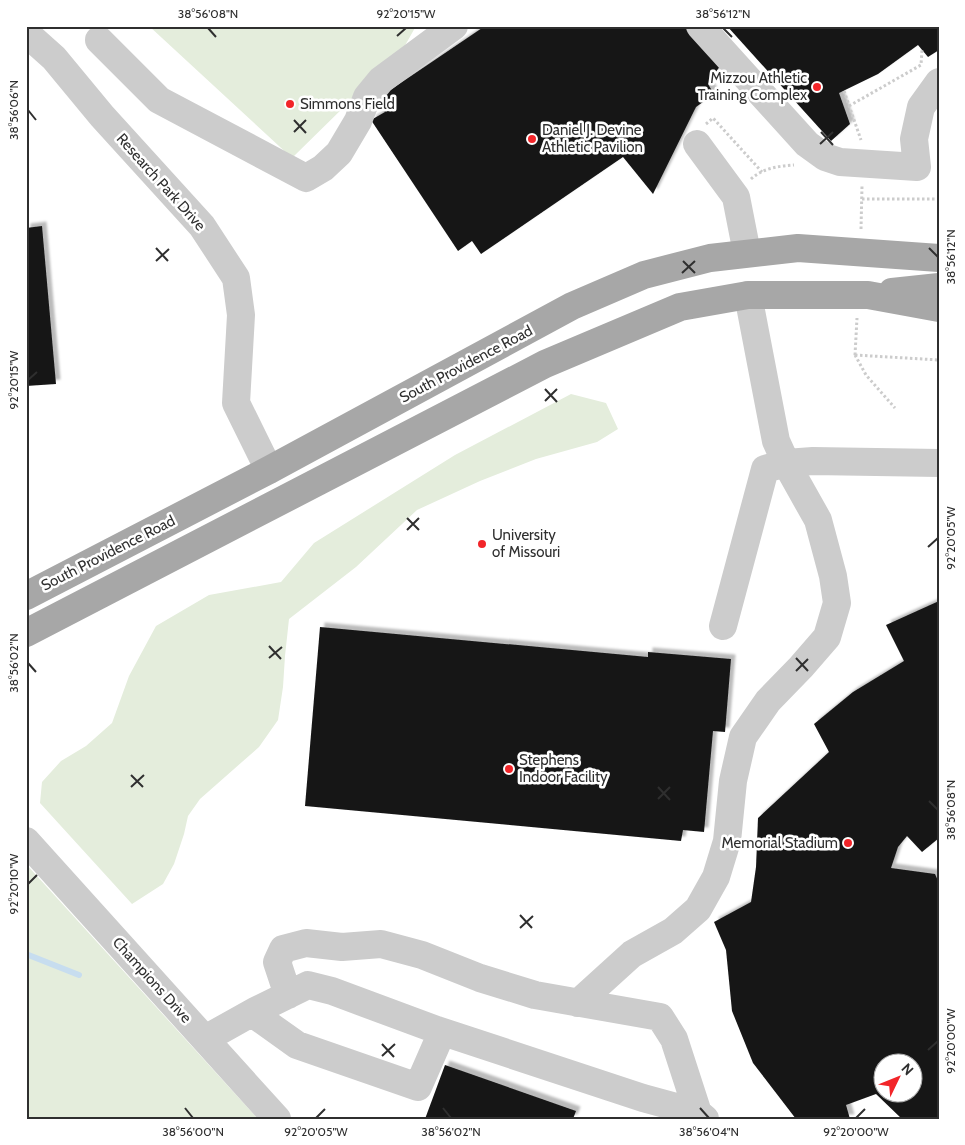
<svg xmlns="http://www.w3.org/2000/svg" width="965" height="1145" viewBox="0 0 965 1145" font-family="Cabin,sans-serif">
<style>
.green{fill:#e4eddc}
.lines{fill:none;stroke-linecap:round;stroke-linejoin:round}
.stream{stroke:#c7ddef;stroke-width:6}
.building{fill:#161616;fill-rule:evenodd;filter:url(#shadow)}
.path{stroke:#ccc;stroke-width:3;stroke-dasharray:2.5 2.5;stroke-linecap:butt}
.minor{stroke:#ccc;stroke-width:28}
.major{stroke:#a7a7a7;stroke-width:28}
.ticks{fill:none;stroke:#2f2f2f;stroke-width:2}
.poi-dot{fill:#f22529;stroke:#fff;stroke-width:2}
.labels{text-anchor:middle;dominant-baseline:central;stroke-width:5;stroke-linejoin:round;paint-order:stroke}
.poi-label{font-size:15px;fill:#2f2f2f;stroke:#fff;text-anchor:start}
.street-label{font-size:15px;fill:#2f2f2f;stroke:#fff}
.neatline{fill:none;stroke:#2f2f2f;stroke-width:2}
.ticks-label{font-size:12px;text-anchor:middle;fill:#2f2f2f}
</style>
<defs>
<filter id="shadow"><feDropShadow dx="4.5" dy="-4.5" stdDeviation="1" flood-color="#0004"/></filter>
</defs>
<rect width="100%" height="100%" fill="#fff"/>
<path class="green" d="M149,26h267l-13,23 -111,109z
M571,394l35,9 12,26 -21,13 -61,17 -56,22 -63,29 -61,57 -67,52 -4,37 -2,31 -5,33 -19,27 -59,52 -12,17 -4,18 -10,30 -11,20 -31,20 -92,-101 2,-21 19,-21 25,-15 26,-23 17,-47 27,-50 53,-31 72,-13 33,-39 141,-88z
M26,864l232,255h-232z"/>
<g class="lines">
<path class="stream" d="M26,954l53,21"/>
</g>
<path class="building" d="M485,26h203l34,37 -14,21 6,10 -18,13 -43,87 -30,-37 -142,97 -9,-13 -14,10 -87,-131 14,-8 -8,-13z
M727,26h212v24l-11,7 -10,-12 -40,29 -39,19 11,31 -19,17z
M42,226l14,158 -30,2v-158z
M939,601v237l-17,14 -15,-16 -9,11 -7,21 44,6 4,9v236h-37l-26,-25 -30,11 4,14h-54l-43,-56 -21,-52 -6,-61 -12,-28 37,-20 5,-35 2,-49 71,-66 -15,-28 39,-32 51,-31 -18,-36zM882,1062h30v30h-30z
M320,627l328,30v-5l83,7 -6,73 -12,-1 -9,101 -21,-2 -2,11 -376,-35z
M445,1065l131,46 -3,8h-148z"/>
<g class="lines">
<path class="path" d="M844,91l17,49
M849,106l72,-41 1,-15
M706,124l7,-6 49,54
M751,179c12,-11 28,-13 43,-14
M862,199h77
M861,229l1,-43
M855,355l2,-37
M855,355l84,5
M855,355l11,20 29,33"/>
<path class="minor" d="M700,26l107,118 18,13 15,5 77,5 -3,-28 7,-32 18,-25
M26,33l28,25 48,58 100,110 34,52 5,37 -5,88 33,67
M99,40l60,60 147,78 17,-10 16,-15 19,-32 9,-24 14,-17 73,-54
M697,144l39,53 11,56
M723,626l42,-157 21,-6 -10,-22 -28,-146
M26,841l251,278
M288,995l-11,-33 6,-13 23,-6 36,4 39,-3 41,11 58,23 55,17 125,22 14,22 24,74 7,6
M578,1003l54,-49 41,-23 25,-22 18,-32 11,-36 6,-60 10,-44 25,-36 33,-34 26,-30 10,-34 -4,-27 -15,-56 -32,-57 27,-2 126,2
M252,1013l45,32 121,42 24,-55
M205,1039l52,-29 51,-25 24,6 105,39 206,68 55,15"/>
<path class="major" d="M892,292l47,-5
M26,596l243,-126 303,-164 72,-31 66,-17 88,-10 141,10
M26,633l519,-269 135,-57 68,-12h120l71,13"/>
</g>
<path class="ticks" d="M208,28l8,9M723,28l9,9M397,36l9,-8M28,110l8,10M294,120l12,13M294,132l12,-12M821,132l12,13M820,144l13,-12M156,248l12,13M929,248l9,9M156,261l13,-12M683,261l12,12M682,273l13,-12M28,380l9,-8M545,389l12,13M545,401l12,-12M407,518l12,12M407,530l12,-12M928,547l10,-9M269,646l12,13M269,658l13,-11M796,658l12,13M28,663l8,9M796,671l12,-12M131,775l12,12M131,787l13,-12M658,787l12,13M658,799l12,-12M929,801l9,9M28,884l9,-9M520,915l12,13M520,928l13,-12M382,1044l12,13M928,1050l10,-9M382,1056l13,-12M185,1108l8,10M443,1108l8,10M700,1108l9,10M316,1118l9,-9M856,1118l9,-9"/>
<g class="poi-dot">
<circle cx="817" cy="87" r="5"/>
<circle cx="290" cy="104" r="5"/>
<circle cx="532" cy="139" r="5"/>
<circle cx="482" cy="544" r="5"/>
<circle cx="509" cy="769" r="5"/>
<circle cx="848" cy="843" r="5"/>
</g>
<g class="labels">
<g class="poi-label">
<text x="807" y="78" text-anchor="end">Mizzou Athletic<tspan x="807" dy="17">Training Complex</tspan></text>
<text x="300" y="104">Simmons Field</text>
<text x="542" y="130">Daniel J. Devine<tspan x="542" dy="17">Athletic Pavilion</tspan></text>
<text x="492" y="535">University<tspan x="492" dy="17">of Missouri</tspan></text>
<text x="519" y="760">Stephens<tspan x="519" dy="17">Indoor Facility</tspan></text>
<text x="838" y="843" text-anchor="end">Memorial Stadium</text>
</g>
<g class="street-label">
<text transform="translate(161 182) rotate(48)">Research Park Drive</text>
<text transform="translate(466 364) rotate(-28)">South Providence Road</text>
<text transform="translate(108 553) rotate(-27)">South Providence Road</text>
<text transform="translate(152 980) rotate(48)">Champions Drive</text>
</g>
</g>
<rect width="965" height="1145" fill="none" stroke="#ffffff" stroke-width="55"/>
<g transform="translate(898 1078) rotate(47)"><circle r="24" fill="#ffffff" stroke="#acacac"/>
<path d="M0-4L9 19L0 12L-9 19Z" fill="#f22529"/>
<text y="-8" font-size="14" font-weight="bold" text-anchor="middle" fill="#2f2f2f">N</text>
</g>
<rect x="28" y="28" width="910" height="1090" class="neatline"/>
<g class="ticks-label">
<text x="208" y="18">38°56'08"N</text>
<text x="406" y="18">92°20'15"W</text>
<text x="723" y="18">38°56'12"N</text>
<text transform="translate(14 110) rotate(-90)" y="4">38°56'06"N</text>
<text transform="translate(951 257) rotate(-90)" y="4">38°56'12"N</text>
<text transform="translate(14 380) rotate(-90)" y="4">92°20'15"W</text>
<text transform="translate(951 538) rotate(-90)" y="4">92°20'05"W</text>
<text transform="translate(14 663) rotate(-90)" y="4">38°56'02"N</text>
<text transform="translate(951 810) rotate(-90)" y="4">38°56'08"N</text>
<text transform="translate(14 884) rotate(-90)" y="4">92°20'10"W</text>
<text transform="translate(951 1041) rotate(-90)" y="4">92°20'00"W</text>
<text x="193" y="1136">38°56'00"N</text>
<text x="316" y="1136">92°20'05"W</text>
<text x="451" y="1136">38°56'02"N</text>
<text x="709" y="1136">38°56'04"N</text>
<text x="856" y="1136">92°20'00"W</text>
</g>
</svg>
